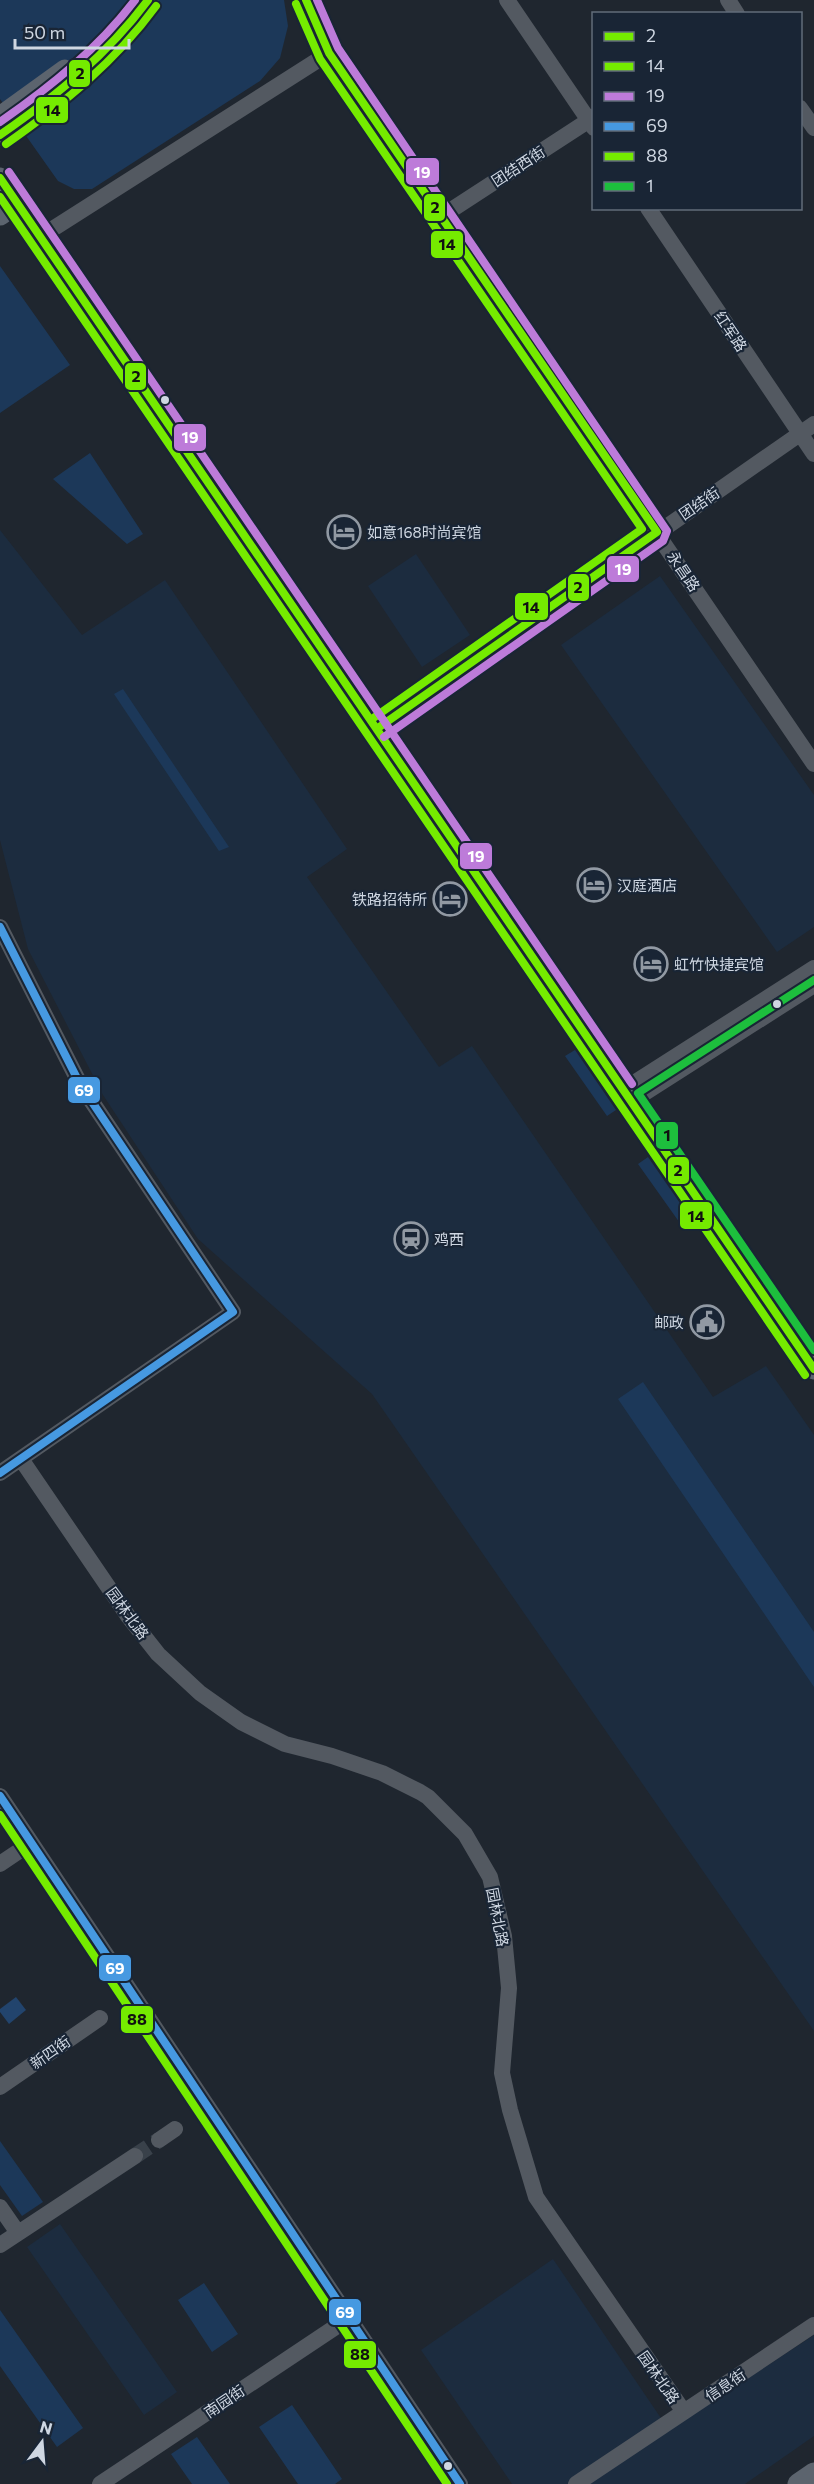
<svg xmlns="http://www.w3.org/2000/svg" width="814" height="2484" viewBox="0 0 814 2484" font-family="Commissioner,'Noto Sans SC',sans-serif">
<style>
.built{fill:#1c2c3f}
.green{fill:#1c3859}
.forest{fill:#22446d}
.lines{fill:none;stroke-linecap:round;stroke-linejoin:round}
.minor-tunnel{stroke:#39414a;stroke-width:16;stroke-dasharray:16 8;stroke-linecap:butt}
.minor{stroke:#535961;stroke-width:16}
.major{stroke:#5c646e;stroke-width:21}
.bus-1-casing{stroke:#192535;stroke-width:12}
.bus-2-casing{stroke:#192535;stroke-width:12}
.bus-3-casing{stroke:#192535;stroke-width:12}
.bus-4-casing{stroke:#192535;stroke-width:12}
.bus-5-casing{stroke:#192535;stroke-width:12}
.bus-6-casing{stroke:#192535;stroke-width:12}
.bus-1{stroke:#75eb00;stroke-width:8}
.bus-2{stroke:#75eb00;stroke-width:8}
.bus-3{stroke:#bd7bd9;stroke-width:8}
.bus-4{stroke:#4699e1;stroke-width:8}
.bus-5{stroke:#75eb00;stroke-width:8}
.bus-6{stroke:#1dbf3d;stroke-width:8}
.bus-dot{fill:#cfd7e2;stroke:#192535;stroke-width:2}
.labels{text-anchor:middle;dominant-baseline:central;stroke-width:4.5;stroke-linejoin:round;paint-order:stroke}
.street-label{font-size:15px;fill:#cfd7e2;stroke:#192535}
.poi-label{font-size:15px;fill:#cfd7e2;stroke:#192535;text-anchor:start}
.line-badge{stroke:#192535;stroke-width:2}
.badge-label{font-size:16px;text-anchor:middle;font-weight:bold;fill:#fff}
.pale-badge-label{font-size:16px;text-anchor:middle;font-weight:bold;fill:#111}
</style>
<rect width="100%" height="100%" fill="#1f262f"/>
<path class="built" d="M0,530l82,105 83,-55 182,269 -40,28 132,190 33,-21 241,351 53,-31 48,69v596l-442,-637 -174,-155 -95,-144 -75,-146 -28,-109z
M416,554l54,81 -48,32 -54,-81z
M660,576l154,219v132l-37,25 -216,-307z
M60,2224l117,168 -33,23 -117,-168z
M553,2259l116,171 145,-95v101l-69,48h-233l-91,-134z"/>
<path class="green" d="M0,0h284l4,26 -8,32 -20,23 -168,108h-18l-16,-8 -58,-82z
M0,266l70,99 -70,48z
M90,453l53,81 -16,10 -74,-65z
M123,689l106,158 -10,4 -105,-157z
M575,1050l41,60 -9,6 -42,-60z
M648,1157l43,62 -9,7 -44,-62z
M643,1382l171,250v55l-196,-288z
M0,2141l43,61 -21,14 -22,-31z
M204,2283l34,51 -26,18 -34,-52z
M0,2310l83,118 -26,19 -57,-81z
M292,2405l50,74 -7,5h-37l-39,-57z
M197,2437l33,47h-38l-21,-30z"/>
<path class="forest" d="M16,1997l10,13 -17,14 -9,-12v-3z"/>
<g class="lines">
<path class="minor-tunnel" d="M135,2156l24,-16"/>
<path class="minor" d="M306,0l23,53 485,711
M507,0l87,128
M728,0l9,14
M800,108l14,20
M648,208l166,246
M442,216l152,-99
M40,237l289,-184
M378,728l436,-304
M0,927l80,157 153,228 -233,161
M623,1090l191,-122
M632,1101l182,-116
M21,1459l107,157 30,38 42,39 41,29 44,22 47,12 50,17 38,19 8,5 37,37 25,43 14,59 5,52 -7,85 8,37 26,87 148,215
M0,1796l460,688
M0,1864l31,-21
M0,2087l100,-69
M159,2140l16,-11
M0,2207l18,26
M0,2245l135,-89
M100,2484l249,-166
M576,2484l238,-159"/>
<path class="major" d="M0,117l65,-47
M0,135c55,-38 109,-79 148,-135
M0,178l814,1191
M0,215l16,-11
M798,2484l16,-11"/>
<defs>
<path id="bus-1" d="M306,0l23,53 328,479 -279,196
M0,135c56,-39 107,-80 148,-135
M0,178l814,1191"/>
<path id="bus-2" d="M296,4l24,55 322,470 -270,190
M6,144c57,-40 109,-82 150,-138
M0,197l805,1178"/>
<path id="bus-3" d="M317,0l21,48 329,483 -4,10 -279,196
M0,122c50,-35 98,-73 135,-122
M9,172l623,912"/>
<path id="bus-4" d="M0,927l80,157 153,228 -233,161
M0,1796l460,688"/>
<path id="bus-5" d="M0,1815l447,669"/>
<path id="bus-6" d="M814,980l-176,113 176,257"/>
</defs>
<use href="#bus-1" class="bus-1-casing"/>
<use href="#bus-2" class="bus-2-casing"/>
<use href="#bus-3" class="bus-3-casing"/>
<use href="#bus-4" class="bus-4-casing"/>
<use href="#bus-5" class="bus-5-casing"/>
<use href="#bus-6" class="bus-6-casing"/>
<use href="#bus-1" class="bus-1"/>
<use href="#bus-2" class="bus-2"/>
<use href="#bus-3" class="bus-3"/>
<use href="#bus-4" class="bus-4"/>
<use href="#bus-5" class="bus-5"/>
<use href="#bus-6" class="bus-6"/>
</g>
<defs>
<symbol id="hotel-ring" viewBox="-11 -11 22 22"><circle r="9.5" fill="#192535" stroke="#9199a3" stroke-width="1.5"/><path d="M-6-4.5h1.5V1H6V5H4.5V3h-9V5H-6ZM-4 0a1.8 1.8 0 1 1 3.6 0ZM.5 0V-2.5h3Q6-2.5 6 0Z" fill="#9199a3"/></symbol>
<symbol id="station-ring" viewBox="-11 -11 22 22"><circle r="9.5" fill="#192535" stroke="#9199a3" stroke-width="1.5"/><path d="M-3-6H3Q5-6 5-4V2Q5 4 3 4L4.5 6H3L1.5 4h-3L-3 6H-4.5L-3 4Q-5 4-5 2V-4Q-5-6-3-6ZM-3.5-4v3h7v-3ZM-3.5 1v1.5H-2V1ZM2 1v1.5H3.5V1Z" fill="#9199a3"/></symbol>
<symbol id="civic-ring" viewBox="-11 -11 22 22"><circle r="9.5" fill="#192535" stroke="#9199a3" stroke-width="1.5"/><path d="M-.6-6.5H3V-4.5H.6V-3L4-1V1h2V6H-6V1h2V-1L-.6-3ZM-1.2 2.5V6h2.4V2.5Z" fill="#9199a3"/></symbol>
</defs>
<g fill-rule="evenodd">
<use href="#hotel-ring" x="325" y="513" width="38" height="38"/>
<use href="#hotel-ring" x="575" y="866" width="38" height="38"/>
<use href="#hotel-ring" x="431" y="880" width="38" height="38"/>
<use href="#hotel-ring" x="632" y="945" width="38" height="38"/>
<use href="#station-ring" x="392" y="1220" width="38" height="38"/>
<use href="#civic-ring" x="688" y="1303" width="38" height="38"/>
</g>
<g class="bus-dot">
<circle cx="165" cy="400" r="5"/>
<circle cx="777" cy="1004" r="5"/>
<circle cx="448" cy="2466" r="5"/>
</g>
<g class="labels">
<g class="street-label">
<text transform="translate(518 166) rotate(-33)">团结西街</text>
<text transform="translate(731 331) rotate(56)">红军路</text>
<text transform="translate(699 503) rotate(-34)">团结街</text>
<text transform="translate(684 571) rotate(56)">永昌路</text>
<text transform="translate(128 1613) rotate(54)">园林北路</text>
<text transform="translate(498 1917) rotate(79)">园林北路</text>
<text transform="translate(50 2052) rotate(-35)">新四街</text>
<text transform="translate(659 2377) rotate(55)">园林北路</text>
<text transform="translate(725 2385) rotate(-34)">信息街</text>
<text transform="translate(224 2401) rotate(-34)">南园街</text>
</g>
<g class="poi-label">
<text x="367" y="532">如意168时尚宾馆</text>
<text x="617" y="885">汉庭酒店</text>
<text x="427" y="899" text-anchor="end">铁路招待所</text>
<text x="674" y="964">虹竹快捷宾馆</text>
<text x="434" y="1239">鸡西</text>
<text x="684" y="1322" text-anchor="end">邮政</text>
</g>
</g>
<g class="line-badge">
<rect x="68" y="59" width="23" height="29" rx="6" fill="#75eb00"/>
<rect x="35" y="96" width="34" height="28" rx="6" fill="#75eb00"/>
<rect x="405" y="157" width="35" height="29" rx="6" fill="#bd7bd9"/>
<rect x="423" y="193" width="23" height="29" rx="6" fill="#75eb00"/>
<rect x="430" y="230" width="34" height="29" rx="6" fill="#75eb00"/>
<rect x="124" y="362" width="23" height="29" rx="6" fill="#75eb00"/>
<rect x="173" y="423" width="34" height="29" rx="6" fill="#bd7bd9"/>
<rect x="606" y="555" width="34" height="28" rx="6" fill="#bd7bd9"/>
<rect x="567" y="573" width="23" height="29" rx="6" fill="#75eb00"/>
<rect x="514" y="592" width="35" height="29" rx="6" fill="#75eb00"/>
<rect x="459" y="842" width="34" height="28" rx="6" fill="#bd7bd9"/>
<rect x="67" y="1076" width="34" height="28" rx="6" fill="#4699e1"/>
<rect x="655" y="1121" width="24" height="29" rx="6" fill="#1dbf3d"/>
<rect x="667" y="1156" width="23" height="29" rx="6" fill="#75eb00"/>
<rect x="679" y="1201" width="34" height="29" rx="6" fill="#75eb00"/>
<rect x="98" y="1954" width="34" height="28" rx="6" fill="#4699e1"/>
<rect x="120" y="2005" width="34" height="29" rx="6" fill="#75eb00"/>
<rect x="328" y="2298" width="34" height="28" rx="6" fill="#4699e1"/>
<rect x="343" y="2340" width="34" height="29" rx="6" fill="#75eb00"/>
</g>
<g class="badge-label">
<text x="422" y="178">19</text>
<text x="190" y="443">19</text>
<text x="623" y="575">19</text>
<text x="476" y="862">19</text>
<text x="84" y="1096">69</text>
<text x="115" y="1974">69</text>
<text x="345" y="2318">69</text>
</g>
<g class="pale-badge-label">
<text x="80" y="79">2</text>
<text x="52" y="116">14</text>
<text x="435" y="213">2</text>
<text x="447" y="250">14</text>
<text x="136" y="382">2</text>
<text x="578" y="593">2</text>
<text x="531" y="613">14</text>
<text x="667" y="1141">1</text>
<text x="678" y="1176">2</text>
<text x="696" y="1222">14</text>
<text x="137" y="2025">88</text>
<text x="360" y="2360">88</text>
</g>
<rect x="592" y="12" width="210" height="198" fill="#192535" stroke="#626c7a" stroke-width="1.5"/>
<rect x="604" y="32" width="30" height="9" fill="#75eb00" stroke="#626c7a" stroke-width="1.5"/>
<text x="646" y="42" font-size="18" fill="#cfd7e2">2</text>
<rect x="604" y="62" width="30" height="9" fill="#75eb00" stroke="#626c7a" stroke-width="1.5"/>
<text x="646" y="72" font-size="18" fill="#cfd7e2">14</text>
<rect x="604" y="92" width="30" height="9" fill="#bd7bd9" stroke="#626c7a" stroke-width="1.5"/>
<text x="646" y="102" font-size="18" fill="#cfd7e2">19</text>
<rect x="604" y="122" width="30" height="9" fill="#4699e1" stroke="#626c7a" stroke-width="1.5"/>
<text x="646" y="132" font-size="18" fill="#cfd7e2">69</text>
<rect x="604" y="152" width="30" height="9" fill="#75eb00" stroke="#626c7a" stroke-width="1.5"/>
<text x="646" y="162" font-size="18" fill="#cfd7e2">88</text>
<rect x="604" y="182" width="30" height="9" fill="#1dbf3d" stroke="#626c7a" stroke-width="1.5"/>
<text x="646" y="192" font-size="18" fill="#cfd7e2">1</text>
<g transform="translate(42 2442) rotate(16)" stroke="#192535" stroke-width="4.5" paint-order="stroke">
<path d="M0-4.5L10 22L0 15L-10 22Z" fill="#cfd7e2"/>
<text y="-9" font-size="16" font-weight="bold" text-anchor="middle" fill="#cfd7e2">N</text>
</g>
<path d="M15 39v9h114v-9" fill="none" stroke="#cfd7e2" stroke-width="3"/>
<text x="24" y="39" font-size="18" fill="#cfd7e2" stroke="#192535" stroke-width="4.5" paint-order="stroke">50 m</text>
</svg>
